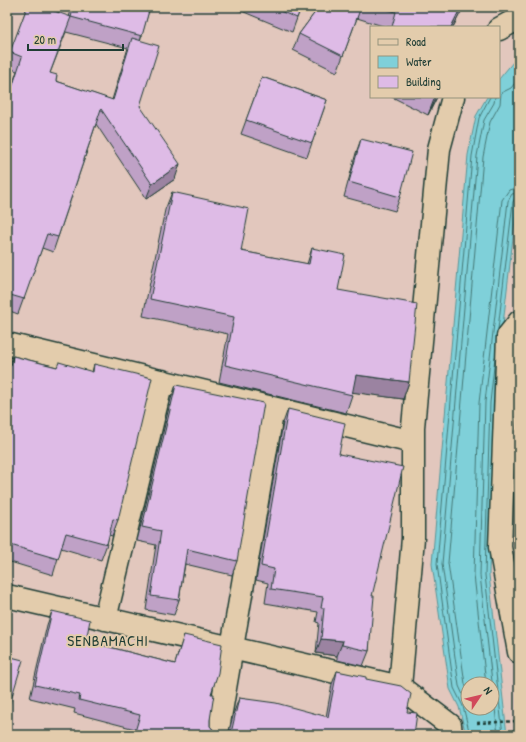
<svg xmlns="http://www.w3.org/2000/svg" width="526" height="742" viewBox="0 0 526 742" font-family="'Patrick Hand',sans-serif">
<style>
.water{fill:#7fd0d9;stroke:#599597;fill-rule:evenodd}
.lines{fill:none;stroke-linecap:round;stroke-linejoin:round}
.shore{stroke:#457876;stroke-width:1}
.street-casing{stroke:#1f3d34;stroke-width:25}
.path{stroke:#1f3d34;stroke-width:2.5;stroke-dasharray:3 3;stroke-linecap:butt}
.street{stroke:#e3ccac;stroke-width:22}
.wall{fill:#bfa1c6;stroke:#1f3d34;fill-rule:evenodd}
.shaded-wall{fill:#9b83a1;stroke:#1f3d34}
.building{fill:#debbe6;stroke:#1f3d34}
.labels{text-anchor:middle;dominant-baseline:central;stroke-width:4;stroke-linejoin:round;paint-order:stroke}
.quarter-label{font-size:15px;letter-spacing:1px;fill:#1f3d34;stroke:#e3ccac}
</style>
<rect width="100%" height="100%" fill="#e2c7bd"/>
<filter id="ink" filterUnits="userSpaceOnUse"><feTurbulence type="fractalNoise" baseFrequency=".025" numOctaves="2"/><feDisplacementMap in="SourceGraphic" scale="8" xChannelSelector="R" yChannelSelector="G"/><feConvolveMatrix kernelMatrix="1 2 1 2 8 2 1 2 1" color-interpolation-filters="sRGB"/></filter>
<g filter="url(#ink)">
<path class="water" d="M519,55v130l-25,218 -5,172 18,160h-41l-7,-28 -9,-18 -18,-125 36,-409 8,-39 11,-19h12v-18zM468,684h24v24h-24z"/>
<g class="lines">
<path class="shore" d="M498,329l15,-127 2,-4h4
M495,357l-5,46 -5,172 18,160
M486,684l-12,-109 5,-172 23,-203 7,-10 10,-3
M468,692l-3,-8 -17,-121 35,-406 7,-35 10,-18 1,-11 10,-5 8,-10
M468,706l-9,-20 -17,-122 35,-408 7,-36 10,-17 1,-6
M470,735l-7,-29 -9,-18 -17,-124 35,-408 7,-38 11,-21
M498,735l-18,-160 5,-173 23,-201 4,-7 7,-1"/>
<defs>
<path id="street" d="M499,29l20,-11
M519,322l-11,14 -8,211 19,105
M7,344l406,98
M7,596l393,91 50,38 1,10
M105,619l57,-238
M400,687l13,-149v-111l26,-278 14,-52
M217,735l56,-327"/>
</defs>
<use href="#street" class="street-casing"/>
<path class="path" d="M477,723l42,-2"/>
<use href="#street" class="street"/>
</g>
<path class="wall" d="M27,7l42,10 3,-10h78l-10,34v65l35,73 -29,20 -50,-75 -43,128 -11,-4 -24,66 -11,-4v-209l10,-30 -10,-4v-5zM66,32l62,16 -16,52 -56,-19 -6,-8z
M232,7h69l-9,25z
M319,7h144l-10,20h-67l-29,-9 -20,54 -44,-22 6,-16z
M262,77l65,23 -20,57 -66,-23z
M392,97h45l-9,18z
M361,139l39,58 -5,14 -51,-14 12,-44z
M172,192l69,59 66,13 5,-16 26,42 71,92 -6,17 -50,-7 -7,21 -127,-31 9,-48 -85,-18 22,-106z
M13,356l44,11 35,5 2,-8 24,156 -6,16 -3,-1 -2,9 -6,16 -40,-12 -8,27 -46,-14v-196h3z
M176,385l61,176 -5,14 -47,-11 -6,36 -5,15 -28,-5 10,-65 -19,-4 34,-142z
M288,409l84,187 -3,55 -6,15 -26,-6v-4l-21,-3 3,-30 -3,-1 2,-10 -53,-9 3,-20 -12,-3 27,-157z
M52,611l34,30 89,23 9,-29 27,59 -1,26v6l4,5 5,3 7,-1 3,-2 5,-19 5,-14 87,19 6,-33 5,-13 29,8 41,33 7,23h-281l2,-6 -61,-16 1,-4 -45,-11 17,-73z
M7,656l2,50 -2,5z"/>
<path class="shaded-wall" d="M461,7h2l-2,5 -8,15h-2z
M435,97h2l-9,18z
M180,164l-5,15 -29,20 6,-15z
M356,375l53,7 -6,17 -53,-7z
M321,639l22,2 -6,15 -21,-3z"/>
<path class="building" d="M27,7h16l28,10 -21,56 7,2 -1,6 57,19 19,-62 27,8 -19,60 40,58 -28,20 -51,-75 -43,128 -11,-3 -23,65 -17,-5v-191l15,-46 -12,-5z
M74,7h76l-8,29 -71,-19z
M270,7h31l-4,11z
M319,7h42l-18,49 -44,-22z
M379,7h82l-10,20h-59l4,-15z
M262,77l65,23 -15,43 -66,-23z
M361,139l51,13 -12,45 -51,-15z
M172,192l77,17 -8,42 68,13 3,-16 33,7 -7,35 79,14 -8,78 -53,-7 -4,20 -127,-30 9,-48 -84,-18z
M13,356l44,11 2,-5 34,10 1,-8 58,14 -34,142 -5,-1 -6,25 -41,-11 -8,26 -51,-15v-23l2,-8 -2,-1v-147l4,1z
M176,385l88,18 -27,158 -50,-12 -8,51 -28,-4 10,-65 -19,-4z
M288,409l57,14 -6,31 64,13 -31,129h2l-5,55 -27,-6 1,-4 -22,-2 3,-31h-3l2,-11 -52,-8 3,-20 -13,-3z
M52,611l38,9 -4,21 89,23 9,-29 38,9 -4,29 -7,21h3l-4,26v6l4,5 5,3 7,-1 6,-4 7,-31 37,5 52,14 9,-46 29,6v2l35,7 10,8 -4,18 10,1 -3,22h-280l6,-20 -61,-15 1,-5 -45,-10z
M7,656l16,4 -14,46 -2,-1z"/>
</g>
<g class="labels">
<g class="quarter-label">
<text x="108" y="640">SENBAMACHI</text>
</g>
</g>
<rect width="526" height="742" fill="none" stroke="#e3ccac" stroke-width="24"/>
<rect x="12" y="12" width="502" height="718" fill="none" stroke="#1f3d34" stroke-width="1.5" filter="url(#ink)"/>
<rect x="370" y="26" width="130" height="72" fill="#e3ccac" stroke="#95937c"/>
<rect x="378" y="39" width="20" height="6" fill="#e3ccac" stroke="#95937c"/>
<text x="406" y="46" font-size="12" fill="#1f3d34">Road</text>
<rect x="378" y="56" width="20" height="12" fill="#7fd0d9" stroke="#95937c"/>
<text x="406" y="66" font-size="12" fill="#1f3d34">Water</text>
<rect x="378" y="76" width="20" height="12" fill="#debbe6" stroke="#95937c"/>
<text x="406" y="86" font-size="12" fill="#1f3d34">Building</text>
<g transform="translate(480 696) rotate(55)"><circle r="19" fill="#e3ccac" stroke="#95937c"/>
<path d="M0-3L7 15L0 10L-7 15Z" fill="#d1495b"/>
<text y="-6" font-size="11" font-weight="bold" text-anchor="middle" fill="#1f3d34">N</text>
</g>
<path d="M28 44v6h95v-6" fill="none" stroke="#1f3d34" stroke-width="2"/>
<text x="34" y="44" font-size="12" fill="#1f3d34" stroke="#e3ccac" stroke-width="3" paint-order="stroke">20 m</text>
</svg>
